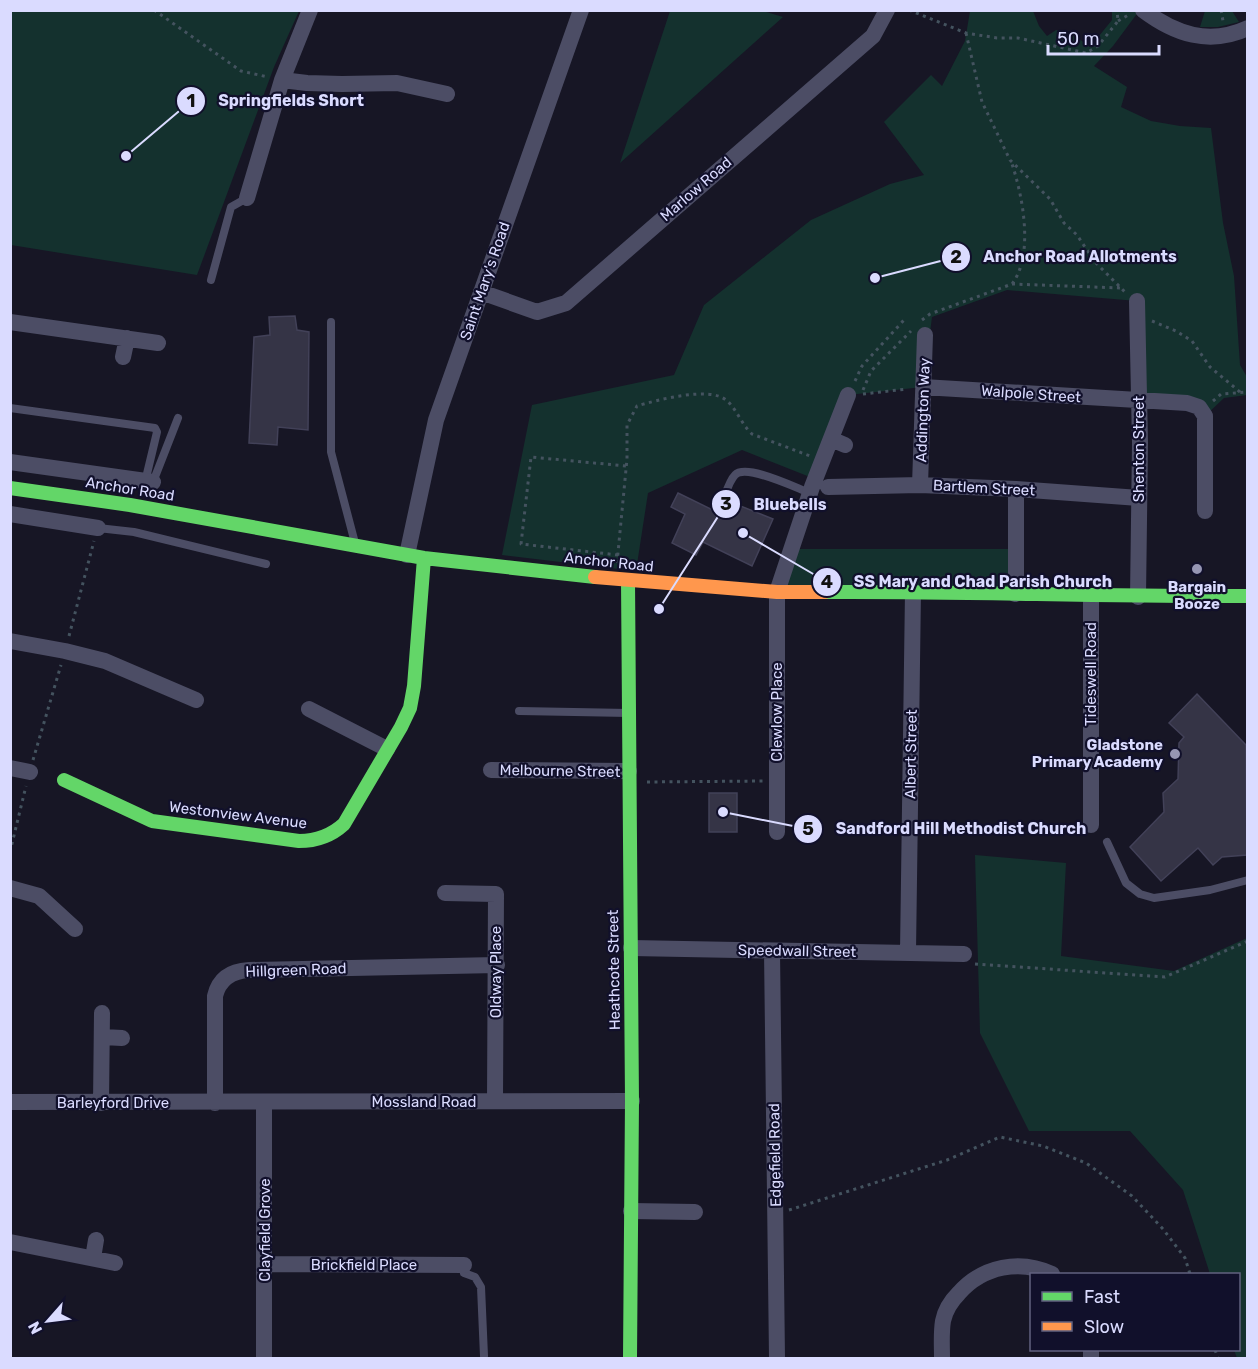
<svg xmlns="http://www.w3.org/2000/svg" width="1258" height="1369" viewBox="0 0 1258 1369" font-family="Rubik,sans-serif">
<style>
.green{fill:#14312e}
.building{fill:#353446;stroke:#424158;stroke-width:1.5}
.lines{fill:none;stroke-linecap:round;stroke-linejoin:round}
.path{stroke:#44535f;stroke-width:3;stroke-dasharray:3 4.5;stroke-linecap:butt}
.lane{stroke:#4c4d65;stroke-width:8}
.street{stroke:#4c4d65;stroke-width:16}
.fast{stroke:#63d668;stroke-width:14}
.slow{stroke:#ff974d;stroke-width:14}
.poi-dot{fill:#9696b3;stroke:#11102b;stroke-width:2}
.labels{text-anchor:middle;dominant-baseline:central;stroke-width:4.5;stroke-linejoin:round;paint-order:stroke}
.street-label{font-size:15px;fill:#dadbff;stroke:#11102b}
.poi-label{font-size:15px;font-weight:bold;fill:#dadbff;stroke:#11102b}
.leader{fill:none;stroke:#dadbff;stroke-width:2}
.callout-dot{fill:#dadbff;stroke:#11102b;stroke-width:2}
.mark-label{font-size:18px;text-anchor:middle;font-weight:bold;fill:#111}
.callout-label{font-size:16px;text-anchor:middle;font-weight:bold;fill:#dadbff;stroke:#11102b;stroke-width:4.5;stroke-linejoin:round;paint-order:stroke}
</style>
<rect width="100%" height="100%" fill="#171625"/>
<path class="green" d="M11,10l288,1 -25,56 -77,208 -186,-30z
M670,11h93l20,6 -163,146z
M970,11h63l6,15 8,10 9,-6 18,5 16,12 22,-27v-9h27l-26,35 -19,20 33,21 -6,20 30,14 29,5 31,2 12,95 11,53 6,89 7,12v18l-23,3 -19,18 -6,-9 -59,-6 -3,-100 -130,-11 -75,27 -9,70 -75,8 -33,84 -73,-29 -94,43 -12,78 -134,-16 30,-150 142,-30 30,-70 107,-85 79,-36 34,-9 -40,-53 47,-47 11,11 23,-45z
M1205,11h27l7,11 -21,5h-18z
M787,549h229l-1,45 -238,-2z
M975,855l91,8 -5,93 113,15 73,-33v420h-10l-3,-8h4v-76h-28l-27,-84 -53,-59h-101l-49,-98z"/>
<path class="building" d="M295,316l2,14 12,2 -1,98 -30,-3 -1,18 -28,-2 5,-106 16,-2 -1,-18z
M678,493l49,24 6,-14 40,16 -21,47 -49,-24 -7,13 -24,-12 13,-29 -14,-7z
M1197,694l49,51 1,110 -25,2 -9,8 -15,-17 -37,33 -31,-34 34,-35 -1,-19 15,-14 1,-36 5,-6 -15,-14z
M709,793h28v39h-28z"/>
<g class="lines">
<path class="path" d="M154,10l87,61 27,6
M909,10l57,23 31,5h21l68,15 12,-7 20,-25 -1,-11
M1221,10l2,11
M1118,21l12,-7
M966,33l16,69 28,58 40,39 14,24 13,12 18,27 31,31
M1012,284l109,4
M922,320l8,-6 82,-30c22,-29 11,-87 0,-120
M1152,321l24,10 16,10 18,26 30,25
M855,381l7,-15 42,-46
M863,390l8,-19 40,-40
M863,394l44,-5
M1213,401l8,-7 27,-2
M618,555l-97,-11 10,-87 95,9
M617,563l10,-104v-34l10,-19c20,-6 72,-20 89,-6 11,9 15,24 26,34l58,22
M69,636l25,-95
M33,760l28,-95
M647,782l116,-1
M10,852l16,-66
M975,964l190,13 83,-36
M789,1210l158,-50 53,-23 43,9 43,17 46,33 31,33 22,29 5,16
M1215,1350l3,8"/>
<path class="lane" d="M211,280l20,-73 16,-9
M331,322v130l24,91
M10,408l145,20 2,4 -12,50
M153,482l25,-64
M723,501c3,-8 6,-20 12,-26 11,-12 61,13 75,18
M98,528l36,4 132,32
M519,711l110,2
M1107,842l19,41 14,11 14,4 56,-8 38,-10
M464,1273l11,4 6,10 3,69"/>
<path class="street" d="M1143,10c32,24 66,36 105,18
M282,80l25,3 35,1 55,-1 50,11
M247,198l35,-118 28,-70
M481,292l56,20 29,-9 307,-267 14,-26
M1137,301l3,142 -2,154
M10,322l148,21
M123,357l4,-19
M923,387l264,16 12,4 6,9v95
M831,439l14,6
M10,462l143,20
M920,485l5,-150
M828,487l92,-2 96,4 123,9
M10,514l88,14
M407,555l29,-135 145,-410
M1015,594l1,-9v-96
M10,641l55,10 40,10 91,39
M309,709l78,40
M10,768l20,4
M491,770l138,1
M1091,825v-229
M777,832v-240l35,-105 36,-92
M10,888l29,8 36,33
M445,893l51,1 -1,207
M631,948l333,6
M772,951l5,407
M908,952l5,-361
M103,1037l19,1
M10,1102l622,-1
M101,1103l1,-90
M215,1103v-107c4,-17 16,-25 34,-26l248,-5
M631,1211l64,1
M10,1242l105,21
M93,1258l3,-18
M265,1264l199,1
M264,1358v-256
M942,1358c0,-12 -1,-25 1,-37 2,-10 9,-21 16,-28 24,-27 61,-34 93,-19
M1091,1358v-8"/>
<path class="fast" d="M10,488l120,17 294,53 171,19
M628,581l4,520 -2,257
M825,592c141,-1 282,5 423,4
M64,780l88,41 147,20c18,0 32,-5 45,-17l57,-97 9,-19 4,-22 10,-128"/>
<path class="slow" d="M595,577l182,15h48"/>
</g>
<g class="poi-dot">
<circle cx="1197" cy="569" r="6"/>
<circle cx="1175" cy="754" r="6"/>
</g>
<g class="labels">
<g class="street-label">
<text transform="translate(696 189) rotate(-41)">Marlow Road</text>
<text transform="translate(485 281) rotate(-71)">Saint Mary's Road</text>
<text transform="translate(1031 394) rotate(4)">Walpole Street</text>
<text transform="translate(923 410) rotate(-88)">Addington Way</text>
<text transform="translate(1139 449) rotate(-90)">Shenton Street</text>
<text transform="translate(984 488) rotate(3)">Bartlem Street</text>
<text transform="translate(130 489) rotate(9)">Anchor Road</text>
<text transform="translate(609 562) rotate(6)">Anchor Road</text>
<text transform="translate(1091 674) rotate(-90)">Tideswell Road</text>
<text transform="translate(777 712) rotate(-90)">Clewlow Place</text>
<text transform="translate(911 754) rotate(-89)">Albert Street</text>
<text transform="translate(560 771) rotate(1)">Melbourne Street</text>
<text transform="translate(238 815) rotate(7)">Westonview Avenue</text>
<text transform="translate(797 951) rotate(1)">Speedwall Street</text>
<text transform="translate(296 970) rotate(-2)">Hillgreen Road</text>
<text transform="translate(614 970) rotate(-91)">Heathcote Street</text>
<text transform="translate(496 972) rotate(-90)">Oldway Place</text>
<text x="424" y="1102">Mossland Road</text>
<text x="113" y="1103">Barleyford Drive</text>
<text transform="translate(775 1155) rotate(-91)">Edgefield Road</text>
<text transform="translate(265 1230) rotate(-90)">Clayfield Grove</text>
<text x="364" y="1265">Brickfield Place</text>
</g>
<g class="poi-label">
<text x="1197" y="587">Bargain<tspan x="1197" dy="17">Booze</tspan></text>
<text x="1163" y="745" text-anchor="end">Gladstone<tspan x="1163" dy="17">Primary Academy</tspan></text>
</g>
</g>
<path class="leader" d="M126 156L191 101M875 278L956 257M659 609L726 504M743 533L827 582M723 812L808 829"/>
<g class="callout-dot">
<circle cx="126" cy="156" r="6"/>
<circle cx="875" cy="278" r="6"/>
<circle cx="659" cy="609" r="6"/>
<circle cx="743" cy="533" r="6"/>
<circle cx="723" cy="812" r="6"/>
<circle cx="191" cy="101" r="15"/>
<circle cx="956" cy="257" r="15"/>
<circle cx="726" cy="504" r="15"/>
<circle cx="827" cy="582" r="15"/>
<circle cx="808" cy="829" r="15"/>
</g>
<g class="mark-label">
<text x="191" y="107">1</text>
<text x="956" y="263">2</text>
<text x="726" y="510">3</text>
<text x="827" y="588">4</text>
<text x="808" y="835">5</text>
</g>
<g class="callout-label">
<text x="291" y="106">Springfields Short</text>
<text x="1080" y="262">Anchor Road Allotments</text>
<text x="790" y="510">Bluebells</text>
<text x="983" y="587">SS Mary and Chad Parish Church</text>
<text x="961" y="834">Sandford Hill Methodist Church</text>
</g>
<rect width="1258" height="1369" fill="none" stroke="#dadbff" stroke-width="24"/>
<rect x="1030" y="1273" width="210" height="78" fill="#11102b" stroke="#616180" stroke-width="1.5"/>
<rect x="1042" y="1292" width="30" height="9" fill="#63d668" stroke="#616180" stroke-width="1.5"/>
<text x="1084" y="1303" font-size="18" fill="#dadbff">Fast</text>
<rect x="1042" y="1322" width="30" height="9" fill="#ff974d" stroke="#616180" stroke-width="1.5"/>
<text x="1084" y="1333" font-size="18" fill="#dadbff">Slow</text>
<g transform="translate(48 1321) rotate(242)" stroke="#11102b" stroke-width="4.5" paint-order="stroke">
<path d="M0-4.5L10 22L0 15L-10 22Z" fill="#dadbff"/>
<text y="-9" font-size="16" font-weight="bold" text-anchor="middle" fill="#dadbff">N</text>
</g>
<path d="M1048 45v9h111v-9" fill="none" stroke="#dadbff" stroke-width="3"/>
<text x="1057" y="45" font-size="18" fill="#dadbff" stroke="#11102b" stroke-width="4.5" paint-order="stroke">50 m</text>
</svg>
